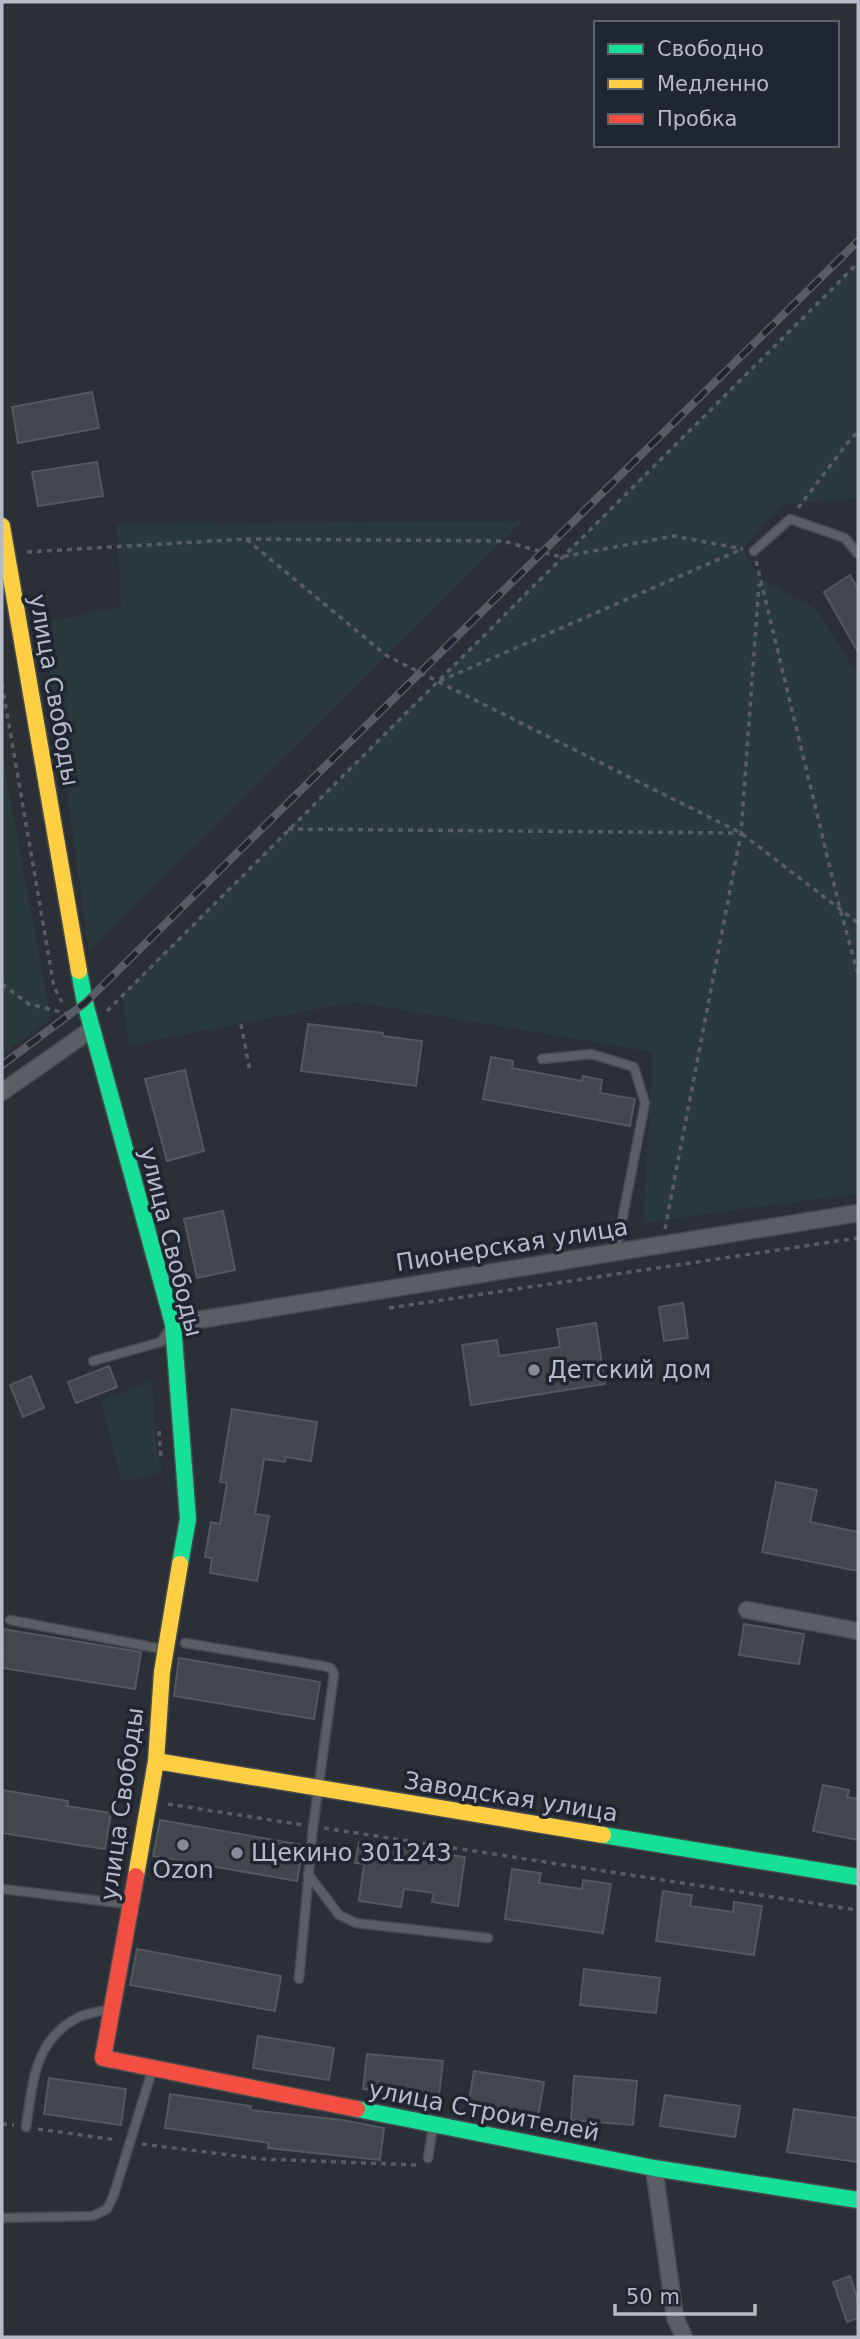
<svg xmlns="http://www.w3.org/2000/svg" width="860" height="2339" viewBox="0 0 860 2339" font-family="'DejaVu Sans',sans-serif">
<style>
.green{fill:#29393c}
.building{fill:#43474d;stroke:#53575e;stroke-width:2}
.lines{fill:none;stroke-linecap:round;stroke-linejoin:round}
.lane-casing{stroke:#474a4f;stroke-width:11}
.street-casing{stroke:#474a4f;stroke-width:19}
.fast-casing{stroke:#474a4f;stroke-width:19}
.slow-casing{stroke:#474a4f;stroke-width:19}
.jam-casing{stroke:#474a4f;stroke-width:19}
.path{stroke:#595d62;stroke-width:3.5;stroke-dasharray:5 5;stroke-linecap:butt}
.lane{stroke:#5b5e65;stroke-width:8}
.street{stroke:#5b5e65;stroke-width:16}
.fast{stroke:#16e098;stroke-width:16}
.slow{stroke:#ffcf43;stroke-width:16}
.jam{stroke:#f24e42;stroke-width:16}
.rail-casing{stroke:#595c62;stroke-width:8}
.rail{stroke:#1f2531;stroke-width:5;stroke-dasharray:16;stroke-linecap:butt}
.poi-dot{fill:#858a94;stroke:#1f2531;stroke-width:2.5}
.labels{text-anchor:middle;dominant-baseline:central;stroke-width:7;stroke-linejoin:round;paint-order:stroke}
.street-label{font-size:24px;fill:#b6bbc7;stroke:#1f2531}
.poi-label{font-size:24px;fill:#b6bbc7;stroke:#1f2531;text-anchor:start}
</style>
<rect width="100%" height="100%" fill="#2b2f36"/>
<path class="green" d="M858,263v232l-4,3 -73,7 -38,44 17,29 56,31 42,66v518l-215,30 10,-171 -299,-50 -225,43 -7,-51z
M523,521l-20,20 -414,410 -46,-327 78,-18 -4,-82z
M2,754l49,265 -49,35z
M152,1380l4,65 6,27 -41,10 -20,-81z"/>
<path class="building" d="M92,392l7,36 -81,15 -6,-36z
M97,462l6,34 -65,10 -6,-34z
M850,575l8,14v63l-34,-60z
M308,1024l75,9v3l39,5 -6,45 -115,-15z
M491,1057l22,4 -1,7 70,13 1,-5 19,4 -2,13 35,6 -5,27 -147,-27z
M185,1070l19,81 -37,10 -22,-82z
M223,1211l12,59 -38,8 -13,-59z
M683,1303l5,35 -24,3 -5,-34z
M596,1323l9,61 -134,21 -9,-60 35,-5 2,16 61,-9 -3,-18z
M109,1366l8,21 -41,16 -8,-21z
M31,1376l13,32 -21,9 -13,-32z
M232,1409l85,13 -6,39 -25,-4 -1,5 -21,-3 -9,55 14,2 -12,65 -47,-8 2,-15 -7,-1 6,-35 9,2 7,-41 -7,-1z
M776,1482l41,8 -7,32 48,10v39l-96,-19z
M744,1624l60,10 -5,30 -60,-9z
M3,1629l138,23 -6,37 -133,-21z
M179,1658l141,24 -6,37 -140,-23z
M823,1785l26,5 -2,7 11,2v41l-45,-9z
M2,1790l66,11 -1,5 44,7 -6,36 -103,-16z
M160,1820l143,25 -6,36 -144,-25z
M359,1842l106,15 -7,49 -26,-4 2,-9 -30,-4 -3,18 -42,-6 5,-37 -9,-1z
M512,1869l29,4 -2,10 43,6 1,-9 28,4 -8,49 -98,-14z
M663,1891l29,4 -2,11 43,6 1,-10 28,4 -8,49 -98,-14z
M137,1949l144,27 -6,35 -145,-26z
M584,1969l76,9 -4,35 -76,-8z
M258,2036l76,12 -5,32 -76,-12z
M367,2054l76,7 -4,35 -76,-7z
M474,2071l70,11 -6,35 -70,-11z
M574,2076l63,5 -4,44 -62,-5z
M49,2078l77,11 -5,36 -77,-11z
M170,2094l81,12 -1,4 92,10 42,8 -4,32 -112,-12 1,-5 -104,-15z
M665,2095l75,11 -5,31 -75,-11z
M794,2109l64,9v44l-71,-10z
M850,2276l8,25v17l-11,4 -14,-40z"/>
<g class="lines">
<defs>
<path id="lane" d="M754,551l36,-32 55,19 13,16
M542,1059l49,-5 43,13 11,36 -29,148
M93,1361l68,-19 8,-12
M10,1620l152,29
M185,1643l138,23 8,2 3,6 -21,153 -14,152
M308,1874l31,41 17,8 132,15
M2,1889l126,15
M26,2127c7,-42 7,-86 51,-109 10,-5 22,-6 32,-9
M428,2158l5,-31
M2,2218l91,-2 14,-7 6,-12 39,-126"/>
<path id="street" d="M2,1092l90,-63
M173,1324l685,-111
M747,1610l111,21
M654,2168l21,149 9,20"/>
<path id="fast" d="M79,971l6,32 88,321 15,195 -8,45
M603,1835l255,42
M357,2109l297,59 204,32"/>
<path id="slow" d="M2,526l77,445
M156,1761l447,74
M136,1876l20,-115 6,-89 18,-108"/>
<path id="jam" d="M136,1876l-33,182 254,51"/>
</defs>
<use href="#lane" class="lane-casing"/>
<use href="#street" class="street-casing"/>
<use href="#fast" class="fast-casing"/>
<use href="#slow" class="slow-casing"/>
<use href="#jam" class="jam-casing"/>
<path class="path" d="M798,508l54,-71 6,-4
M246,539l257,2 58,16 113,-21 69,13
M27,552l219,-13 141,117 354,177 117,90
M756,561l84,348 18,65
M440,681l300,-131
M2,684l52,303 8,15
M288,829l449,4
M2,984l27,20 40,10
M107,1011l751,-748
M241,1024l9,47
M665,1229l76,-396 18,-249
M389,1308l469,-70
M159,1431l2,27
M168,1804l135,21
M324,1828l534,82
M2,2124l12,1
M38,2129l79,11
M142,2144l119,15 156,6"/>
<use href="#lane" class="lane"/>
<use href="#street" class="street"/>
<use href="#fast" class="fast"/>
<use href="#slow" class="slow"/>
<use href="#jam" class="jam"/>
<defs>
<path id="rail" d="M2,1065l83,-62 773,-762"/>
</defs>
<use href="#rail" class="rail-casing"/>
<use href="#rail" class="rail"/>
</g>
<g class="poi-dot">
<circle cx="534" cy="1370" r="7"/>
<circle cx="183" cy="1845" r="7"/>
<circle cx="237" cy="1853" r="7"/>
</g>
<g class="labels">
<g class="street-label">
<text transform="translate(54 690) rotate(80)">улица Свободы</text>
<text transform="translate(171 1242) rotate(76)">улица Свободы</text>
<text transform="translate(512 1245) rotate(-9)">Пионерская улица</text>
<text transform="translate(511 1797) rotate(9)">Заводская улица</text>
<text transform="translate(122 1804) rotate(-82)">улица Свободы</text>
<text transform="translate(484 2111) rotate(11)">улица Строителей</text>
</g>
<g class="poi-label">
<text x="548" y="1370">Детский дом</text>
<text x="251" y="1853">Щекино 301243</text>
<text x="183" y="1870" text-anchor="middle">Ozon</text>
</g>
</g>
<rect width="860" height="2339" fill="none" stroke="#b6bbc7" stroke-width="7"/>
<rect x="594" y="21" width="245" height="126" fill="#1f2531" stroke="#5b616d" stroke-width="2"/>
<rect x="608" y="44" width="35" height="10" fill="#16e098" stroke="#5b616d" stroke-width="2"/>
<text x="657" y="56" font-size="21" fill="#b6bbc7">Свободно</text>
<rect x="608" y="79" width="35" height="10" fill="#ffcf43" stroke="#5b616d" stroke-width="2"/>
<text x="657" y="91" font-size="21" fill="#b6bbc7">Медленно</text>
<rect x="608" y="114" width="35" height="10" fill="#f24e42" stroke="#5b616d" stroke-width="2"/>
<text x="657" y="126" font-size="21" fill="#b6bbc7">Пробка</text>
<path d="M615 2304v10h140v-10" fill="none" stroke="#b6bbc7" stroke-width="3.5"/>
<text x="626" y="2304" font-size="21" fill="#b6bbc7" stroke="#1f2531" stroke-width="5" paint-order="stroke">50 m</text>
</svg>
